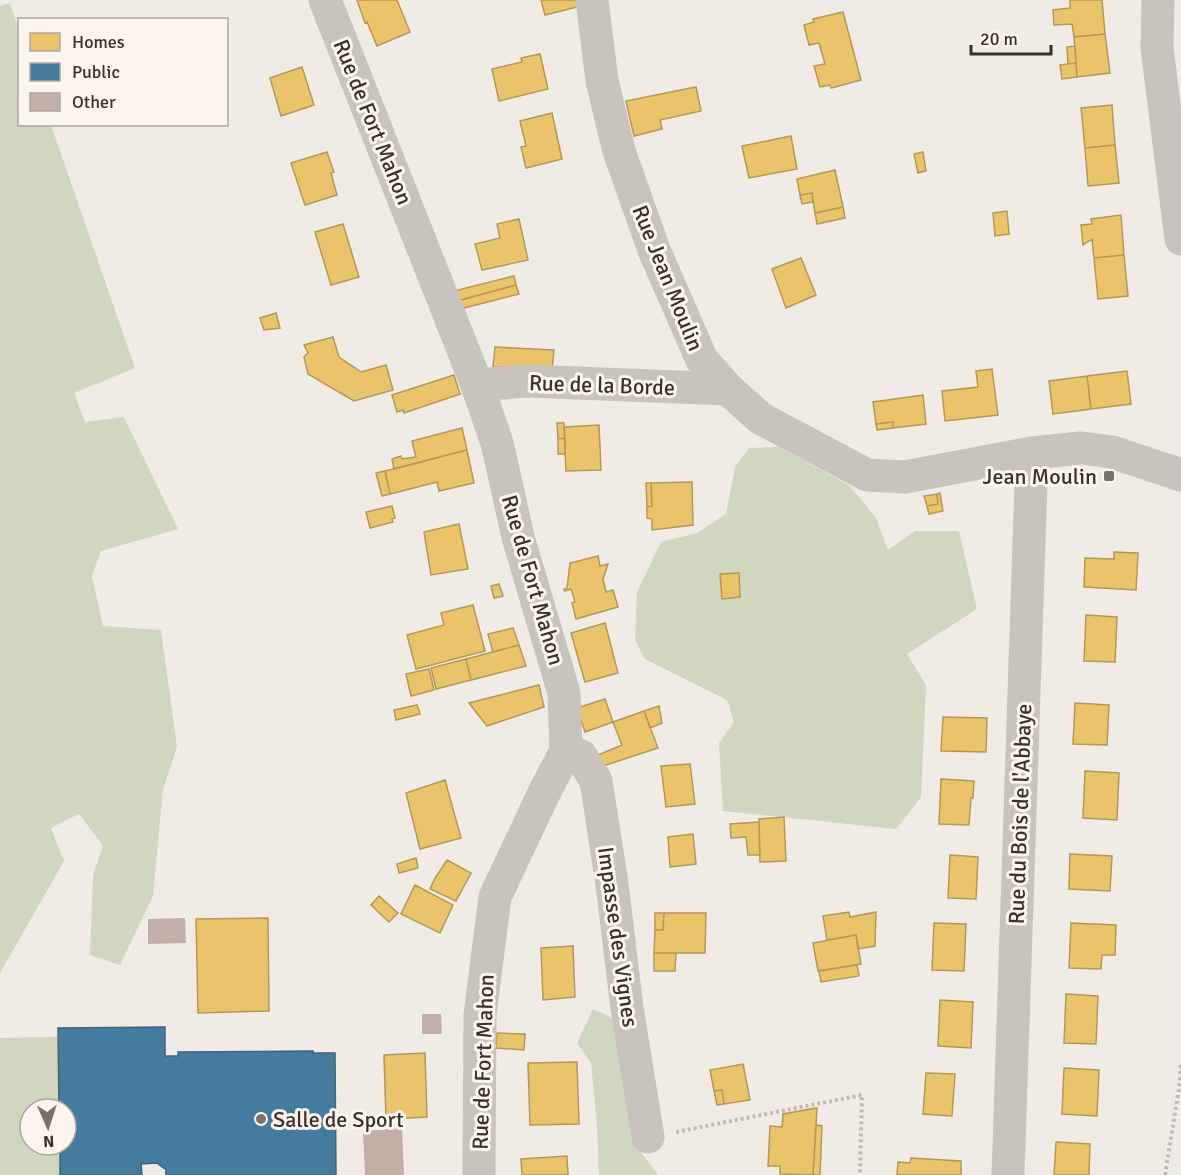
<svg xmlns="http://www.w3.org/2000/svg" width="1181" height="1175" viewBox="0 0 1181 1175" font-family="Signika,sans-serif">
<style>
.green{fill:#d1d6bf}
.homes{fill:#e9c46a;stroke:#b59857;stroke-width:1.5}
.public{fill:#457b9d;stroke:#42647b;stroke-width:1.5}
.building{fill:#c3afa7}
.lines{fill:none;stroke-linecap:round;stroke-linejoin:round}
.path{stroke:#c2bbb6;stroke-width:4;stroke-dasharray:3 3;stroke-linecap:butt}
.minor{stroke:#c9c3be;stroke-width:33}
.poi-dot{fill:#7a716c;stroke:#fbf5ee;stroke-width:2}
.labels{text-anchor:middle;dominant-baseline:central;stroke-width:6;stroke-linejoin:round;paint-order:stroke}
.street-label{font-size:22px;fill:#3b302b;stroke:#fbf5ee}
.poi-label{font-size:22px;fill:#3b302b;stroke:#fbf5ee;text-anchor:end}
</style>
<rect width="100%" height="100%" fill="#f0ebe5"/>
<path class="green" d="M10,3l9,28 1,93 31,1 84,243 -61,25 11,29 39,-5 54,112 -77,22 -9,25 11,50 58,4 16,117 -14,42 -10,107 -33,69 -30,-10 3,-80 10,-29 -24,-32 -28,14 13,33 -64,112v-967z
M779,447l70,38 27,33 12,32 27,-19h44l18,78 -70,45 19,31 -5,112 -25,32 -173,-18 -4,-68 15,-21 -7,-22 -82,-41 -10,-19 2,-48 24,-50 36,-9 29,-19 9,-47 14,-19z
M593,1009l28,13 13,121 24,32h-59l-2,-51 -6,-61 -14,-20z
M58,1037l1,72h-29v36h30v30h-60v-137z"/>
<path class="homes" d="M357,0h40l13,32 -33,14 -10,-24 -2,1z
M541,0h43l1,5 -40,10z
M1070,0h32l3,34 -31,3 -2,-13 -18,1 -1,-15 17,-2z
M843,12l18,68 -30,8 -1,-3 -10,2 -6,-21 11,-2 -6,-21 -10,2 -5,-20 10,-3 -1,-3z
M1105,34l5,39 -33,4 -3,-40z
M1075,46l1,17 -8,1 -1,-17z
M540,54l8,35 -49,12 -7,-32 30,-7 -1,-4z
M1076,63l1,14 -15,2 -2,-14z
M302,67l12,38 -33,11 -11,-38z
M696,87l5,24 -41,9 2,9 -28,7 -8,-35z
M1112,105l3,40 -30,3 -4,-40z
M552,113l10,46 -36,9 -5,-21 5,-1 -6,-25z
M791,136l6,33 -48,9 -7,-32z
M1115,145l4,38 -31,3 -3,-38z
M327,152l7,20 -3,1 6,22 -32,10 -14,-42z
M923,152l3,19 -8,2 -4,-19z
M835,170l8,37 -28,6 -3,-20 -12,2 -3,-16z
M812,193l1,9 -11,2 -2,-9z
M843,207l2,11 -28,6 -2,-11z
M1007,211l2,23 -14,2 -2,-23z
M1121,215l3,40 -30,3 -2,-19 -9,6 -2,-20 11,-1 -1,-5z
M519,219l9,41 -46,10 -7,-26 25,-6 -3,-14z
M343,224l16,53 -28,8 -16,-53z
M1124,255l4,41 -30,3 -4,-41z
M801,258l15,37 -30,13 -14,-39z
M514,276l2,9 -59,16 -3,-10z
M516,285l3,9 -59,15 -3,-8z
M276,313l4,15 -16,2 -4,-12z
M333,337l6,20 22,15 25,-7 7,25 -39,11 -46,-27 -4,-17 4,-4 -4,-8z
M495,347l59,3 -2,20 -59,-3z
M992,369l6,46 -53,6 -3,-30 36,-4 -2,-16z
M1127,371l4,33 -40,5 -4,-33z
M454,375l6,19 -56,19 -1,-3 -6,2 -5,-17z
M1087,376l4,33 -38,5 -4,-33z
M923,395l3,29 -33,4v-6l-17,2 -3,-22z
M893,422v6l-16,2 -1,-6z
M557,423h7l1,16 -7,-1z
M599,425l2,45 -35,1 -2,-44z
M462,428l5,22 -73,19 -2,-10 9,-3 1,3 14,-2 -4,-16z
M558,438l7,1v15h-7z
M467,450l7,33 -35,8 -2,-9 -47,12 -5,-23z
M385,471l5,23 -8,2 -6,-23z
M692,482l1,43 -41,5v-11l-5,-1v-11l5,-1 -1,-23z
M646,483h5l1,23 -5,1z
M940,493l3,18 -14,3 -2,-8 11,-2 -1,-10z
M937,494l1,10 -11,2 -3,-10z
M392,506l3,12 -3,1 1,3 -23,6 -4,-16z
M459,524l9,45 -37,6 -7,-43z
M1114,552l24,1 -2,37 -52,-3 1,-29 29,1z
M598,556l2,10 8,-2 -5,15 3,13 7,-2 5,17 -42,12 -4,-16 3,-1 -4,-13 -6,2 -1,-2 3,-1 3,-25z
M739,573l1,24 -18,2 -2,-25z
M499,584l4,12 -9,2 -3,-12z
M473,605l12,46 -69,18 -9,-34 37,-10 -3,-12z
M1086,615l31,2 -2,45 -31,-1z
M605,623l13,50 -33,9 -14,-49z
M513,628l6,17 -26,7 -5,-18z
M519,645l7,21 -55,14 -5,-21z
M466,659l5,21 -35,9 -5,-21z
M429,669l5,21 -23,6 -5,-22z
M539,685l5,22 -57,19 -18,-23z
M605,699l8,23 -28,10 -8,-24z
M1075,703l34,2 -2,40 -34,-1z
M417,705l3,9 -24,6 -2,-10z
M659,706l3,17 -12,5 -6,-17z
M644,711l14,37 -58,19 -2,-12 24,-10 -9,-23z
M943,717l44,1 -1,34 -45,-1z
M690,764l5,40 -29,3 -5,-41z
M1085,771l34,2 -2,47 -34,-2z
M941,779l33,2 -1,17h-2l-2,27 -30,-1z
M445,780l16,58 -41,11 -14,-56z
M784,817l2,44 -26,1 -1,-43z
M759,822l1,33h-12l-2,-18 -15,1 -1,-14z
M693,834l3,30 -26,3 -2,-30z
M1070,854l42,2 -2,35 -41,-2z
M950,855l28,2 -2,42 -28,-1z
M416,858l2,10 -19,5 -2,-9z
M447,860l24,13 -15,28 -26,-12 5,-11z
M415,885l38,20 -13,28 -39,-19z
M379,896l19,17 -9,9 -18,-17z
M849,912l1,5 26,-5 -1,34 -17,3 -2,-14 -29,5 -4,-24z
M655,913h9l-1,17h-8z
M664,913h42l-1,40h-51l1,-23h8z
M268,918l1,93 -71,2 -2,-94z
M934,923l32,1 -2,47 -32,-1z
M1071,923l45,2 -1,30h-13l-1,14 -32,-1z
M856,935l5,29 -43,7 -5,-28z
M573,946l2,51 -32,3 -2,-52z
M654,953h22l-1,18h-21z
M857,965l2,11 -38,6 -2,-11z
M1066,994l32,2 -2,48 -32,-1z
M940,1000l33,2 -2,46 -33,-2z
M497,1033l28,1 -1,16 -28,-2z
M425,1053l2,64 -41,2 -2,-64z
M577,1062l2,62 -49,1 -2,-62z
M743,1064l7,36 -26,4 -2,-14 -8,1 -4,-21z
M1064,1068l35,2 -2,46 -35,-2z
M926,1073l29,1 -3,42 -29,-2z
M722,1090l2,14 -7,1 -3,-14z
M817,1108l-4,67 -33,-1v-8h-12l2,-40 12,1 1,-13z
M816,1125l6,1 -2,49h-7z
M1056,1142l34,2 -1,31h-35z
M567,1156l1,19h-46l-1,-16z
M911,1158l50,3v14h-64l1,-13 12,1z"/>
<path class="public" d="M165,1027v29h13v-4l135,-1v2h22l1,122h-170v-5l-9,-7 -16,1 1,11h-82v-30h6v-36h-7l-1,-81z"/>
<path class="building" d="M185,918l1,25 -38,1v-25z
M422,1014h19l1,20h-20z
M402,1128l2,47h-39l-2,-44z"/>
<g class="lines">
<path class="path" d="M676,1132l186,-37 -2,80
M1165,1175l15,-93 1,-18"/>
<path class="minor" d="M325,0l152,385 20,58 21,94 46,156 2,58 -22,42 -49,104 -15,117 -1,161
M592,0l10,81 17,70 35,99 48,110 26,29 32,29 107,57 38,2 127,-24 49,-5 31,4 69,23
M1158,0l-1,48 24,191
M477,385l50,-4 201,8
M566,751l15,5 15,25 16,103 15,124 21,129
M1008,1175l24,-722"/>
</g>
<g class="poi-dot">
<rect x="1103" y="470" width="12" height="12" rx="3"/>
<circle cx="261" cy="1119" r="6"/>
</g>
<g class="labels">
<g class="street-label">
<text transform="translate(373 122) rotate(68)">Rue de Fort Mahon</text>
<text transform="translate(668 278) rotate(68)">Rue Jean Moulin</text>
<text transform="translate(602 385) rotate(2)">Rue de la Borde</text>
<text transform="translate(533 580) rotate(74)">Rue de Fort Mahon</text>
<text transform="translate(1020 814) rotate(-88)">Rue du Bois de l'Abbaye</text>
<text transform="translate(618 937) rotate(82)">Impasse des Vignes</text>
<text transform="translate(483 1062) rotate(-88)">Rue de Fort Mahon</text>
</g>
<g class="poi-label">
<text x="1097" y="476">Jean Moulin</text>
<text x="273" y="1119" text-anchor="start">Salle de Sport</text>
</g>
</g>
<rect x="18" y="18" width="210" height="108" fill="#fbf5ee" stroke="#aea6a0" stroke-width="1.5"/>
<rect x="30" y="33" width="30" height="18" fill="#e9c46a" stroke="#aea6a0" stroke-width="1.5"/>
<text x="72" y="48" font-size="18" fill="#3b302b">Homes</text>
<rect x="30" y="63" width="30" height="18" fill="#457b9d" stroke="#aea6a0" stroke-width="1.5"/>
<text x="72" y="78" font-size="18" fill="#3b302b">Public</text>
<rect x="30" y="93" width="30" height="18" fill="#c3afa7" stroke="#aea6a0" stroke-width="1.5"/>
<text x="72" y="108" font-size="18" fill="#3b302b">Other</text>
<g transform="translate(48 1127) rotate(177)"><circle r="28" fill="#fbf5ee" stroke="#aea6a0" stroke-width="1.5"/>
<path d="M0-4.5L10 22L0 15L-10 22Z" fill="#7a716c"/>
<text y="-9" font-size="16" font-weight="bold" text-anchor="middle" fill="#3b302b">N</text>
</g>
<path d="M971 45v9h80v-9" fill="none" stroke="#3b302b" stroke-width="3"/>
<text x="980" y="45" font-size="18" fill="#3b302b" stroke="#fbf5ee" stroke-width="4.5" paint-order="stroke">20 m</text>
</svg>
